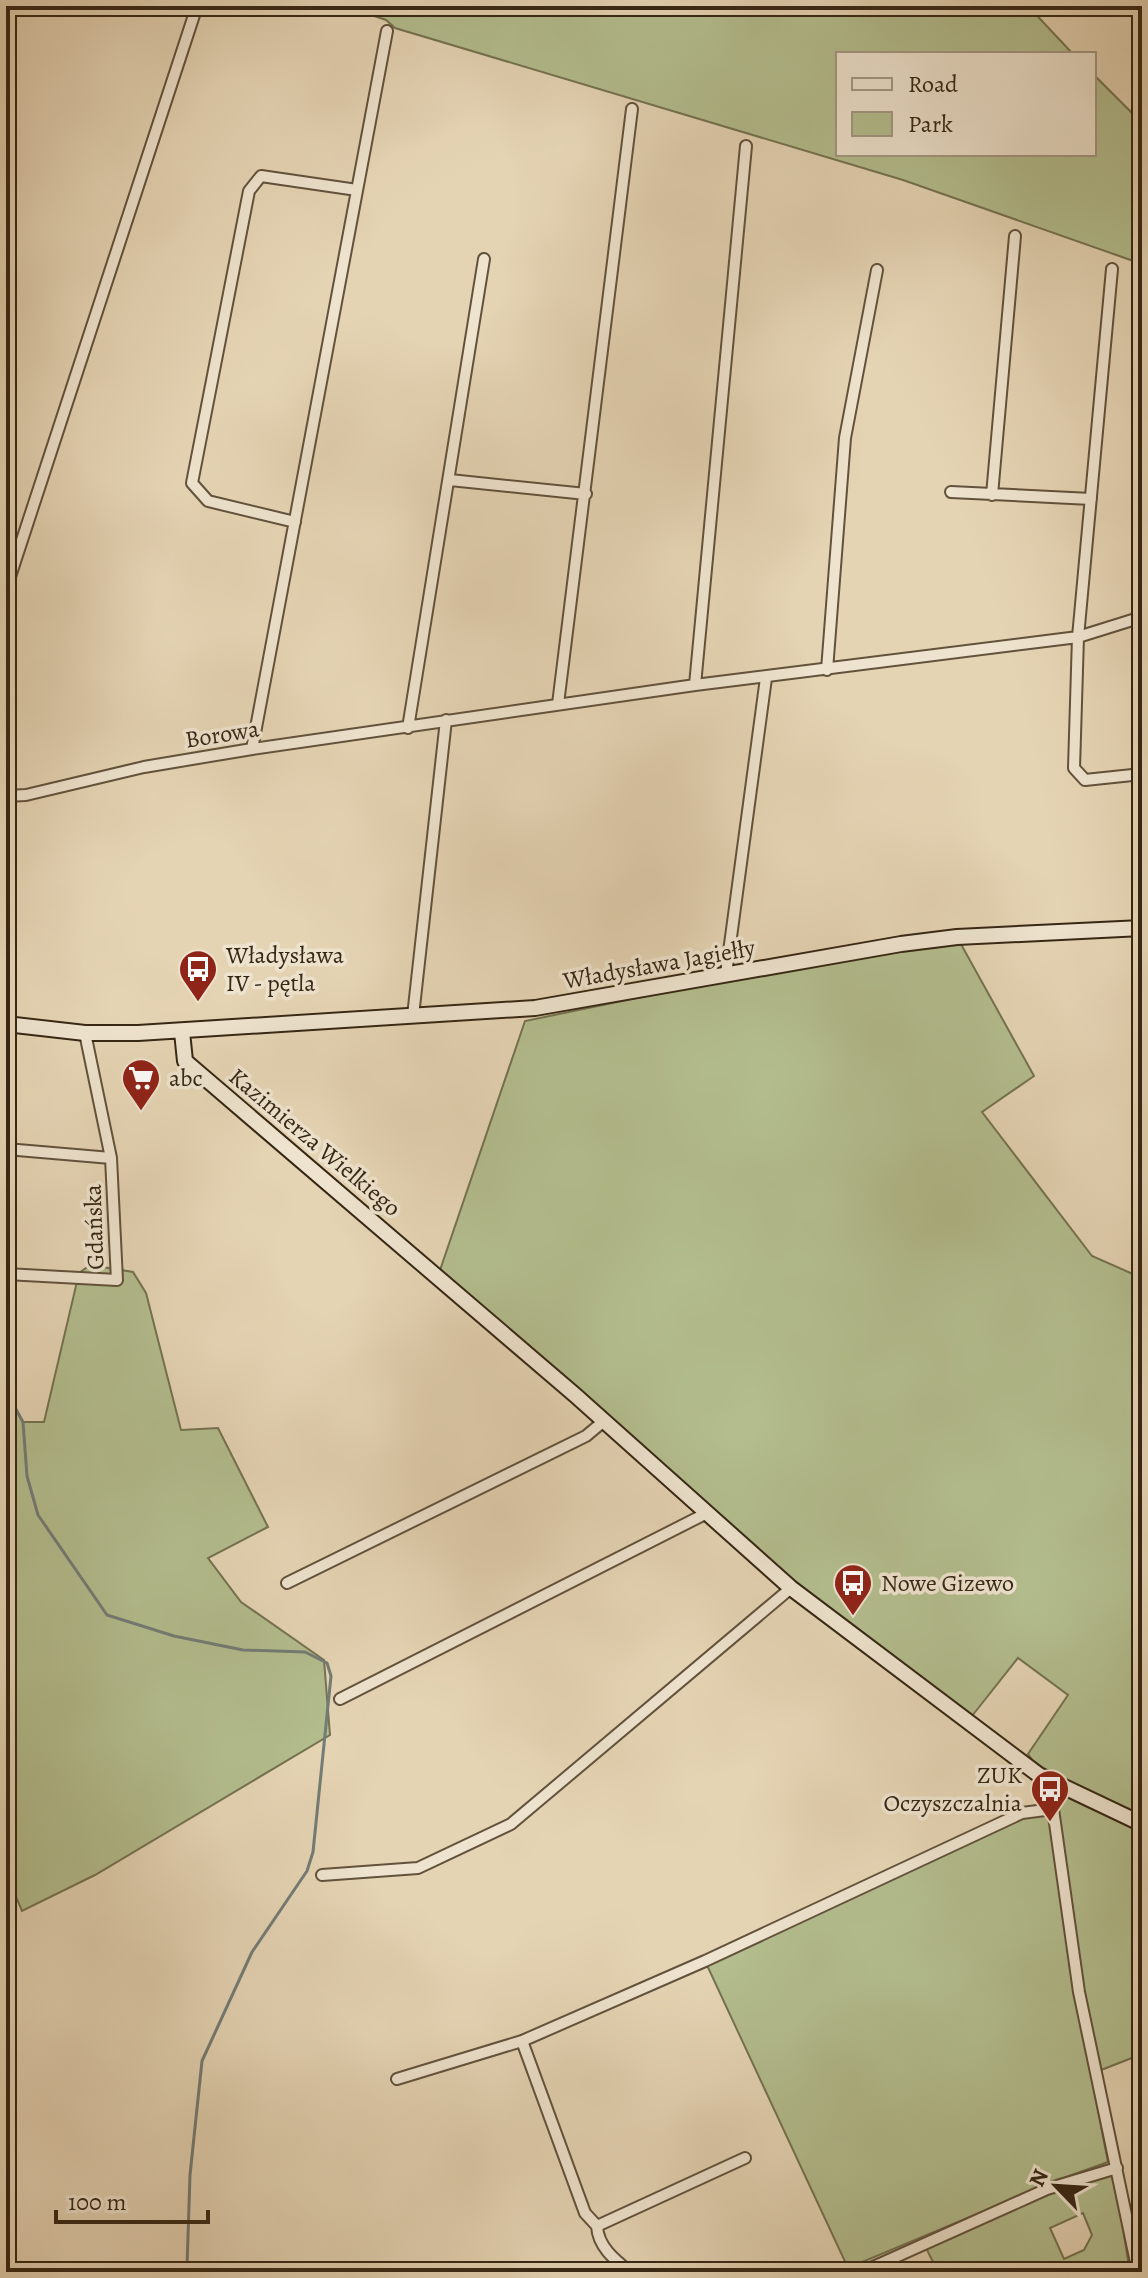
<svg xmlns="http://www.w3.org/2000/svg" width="1148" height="2278" viewBox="0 0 1148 2278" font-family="Alegreya,serif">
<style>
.green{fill:#b3bd8e;stroke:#747251;stroke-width:2;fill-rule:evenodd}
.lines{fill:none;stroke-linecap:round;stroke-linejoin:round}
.stream{stroke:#737c76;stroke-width:3}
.canal{stroke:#9bb5b8;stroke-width:11}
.street-casing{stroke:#62523c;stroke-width:14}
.secondary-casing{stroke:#362714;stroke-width:18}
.street{stroke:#eee3ce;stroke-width:10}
.secondary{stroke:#eee3ce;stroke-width:14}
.labels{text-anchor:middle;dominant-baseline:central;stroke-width:7;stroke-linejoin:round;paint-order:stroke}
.street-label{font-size:24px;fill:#362714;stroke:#eee3ce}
.poi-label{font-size:24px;fill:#362714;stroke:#eee3ce;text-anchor:start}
</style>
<rect width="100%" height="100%" fill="#e5d4b4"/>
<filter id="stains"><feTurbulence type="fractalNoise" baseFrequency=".0025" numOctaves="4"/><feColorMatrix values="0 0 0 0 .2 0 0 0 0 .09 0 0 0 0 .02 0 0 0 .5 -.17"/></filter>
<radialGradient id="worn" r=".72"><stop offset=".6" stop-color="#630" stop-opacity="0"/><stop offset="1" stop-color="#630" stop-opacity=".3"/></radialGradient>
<path class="green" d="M345,6h683l45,48h-235v100h256v-79l48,48v141l-239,-84 -508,-152 -9,-8z
M957,937l77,139 -52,36 110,144 50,22v776l-51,20 17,88 -50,18 -210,88 -143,-307 344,-156 -1,-23 -20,-28 40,-59 -50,-37 -46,58 -181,-128 -353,-312 87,-255 376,-77z
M90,1265l43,7 13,21 35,137 37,-2 50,99 -60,31 33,44 83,58 6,75 -235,140 -73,36 -16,-38v-481l17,30h21l35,-149z
M1114,2173l16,99h-192l-12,-24 108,-49zM1083,2213l9,22 -8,15 -20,9 -14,-31z"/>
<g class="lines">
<path class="stream" d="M6,1391l17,31 4,54 11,39 69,100 67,21 69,14 62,2 22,11 4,13 -18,176 -6,19 -55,81 -50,109 -12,114 -3,92"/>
<path class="canal" d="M172,2272l15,-5 7,5"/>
<defs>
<path id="street" d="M1112,269l-34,368 -4,131 11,12 57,-6
M450,480l136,14
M951,492l140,7
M992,495l23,-259
M295,522l-87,-21 -16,-18 57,-292 12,-15 96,14
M6,589l191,-583
M827,670l18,-232 32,-168
M695,685l51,-539
M558,704l74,-595
M408,728l76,-469
M252,749l135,-718
M6,796l20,-1 118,-28 108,-18 443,-64 383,-48 64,-20
M726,974l40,-296
M413,1016l33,-296
M6,1149l105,9 -26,-125
M6,1274l111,6 -6,-122
M287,1583l299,-147 18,-15
M340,1699l365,-185
M1039,1775l14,34 26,183 59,280
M322,1875l96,-7 93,-44 280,-236
M522,2041l63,172 12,13 148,-68
M397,2079l125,-38 183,-80 317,-148 31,-4
M597,2226c1,21 18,34 33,46
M862,2272l185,-83 70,-21"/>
<path id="secondary" d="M6,1024l79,9h53l397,-25 366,-64 56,-7 185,-9
M182,1032l3,29 390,334 216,193 248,187 103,49"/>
</defs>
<use href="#street" class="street-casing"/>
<use href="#secondary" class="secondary-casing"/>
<use href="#street" class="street"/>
<use href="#secondary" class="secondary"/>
</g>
<defs>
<symbol id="bus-pin" viewBox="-11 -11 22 30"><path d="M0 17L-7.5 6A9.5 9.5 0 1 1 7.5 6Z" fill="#8f2418" stroke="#eee3ce"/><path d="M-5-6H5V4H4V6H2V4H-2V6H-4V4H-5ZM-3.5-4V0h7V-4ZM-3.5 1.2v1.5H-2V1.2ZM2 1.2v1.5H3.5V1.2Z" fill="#fff"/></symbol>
<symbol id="supermarket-pin" viewBox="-11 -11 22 30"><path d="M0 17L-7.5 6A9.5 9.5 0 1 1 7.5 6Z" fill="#8f2418" stroke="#eee3ce"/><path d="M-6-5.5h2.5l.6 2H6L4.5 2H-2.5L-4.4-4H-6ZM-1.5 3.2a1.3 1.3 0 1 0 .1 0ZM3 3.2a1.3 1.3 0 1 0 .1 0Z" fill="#fff"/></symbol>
</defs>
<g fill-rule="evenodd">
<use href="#bus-pin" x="176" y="947" width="44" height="60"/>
<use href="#supermarket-pin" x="119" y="1056" width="44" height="60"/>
<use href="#bus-pin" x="831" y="1561" width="44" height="60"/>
<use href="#bus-pin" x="1028" y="1767" width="44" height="60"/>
</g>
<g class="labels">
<g class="street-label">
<text transform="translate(222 734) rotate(-9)">Borowa</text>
<text transform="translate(659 964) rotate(-10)">Władysława Jagiełły</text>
<text transform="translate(315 1142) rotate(40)">Kazimierza Wielkiego</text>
<text transform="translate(94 1227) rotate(-92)">Gdańska</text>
</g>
<g class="poi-label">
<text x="226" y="955">Władysława<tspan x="226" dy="28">IV - pętla</tspan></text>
<text x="169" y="1078">abc</text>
<text x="881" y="1583">Nowe Gizewo</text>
<text x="1022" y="1775" text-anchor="end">ZUK<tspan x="1022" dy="28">Oczyszczalnia</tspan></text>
</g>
</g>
<rect width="1148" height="2278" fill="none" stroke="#e5d4b4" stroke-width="32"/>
<rect x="8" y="8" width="1132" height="2262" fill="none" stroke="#362714" stroke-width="4"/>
<rect x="16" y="16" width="1116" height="2246" fill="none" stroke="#362714" stroke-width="2"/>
<rect x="836" y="52" width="260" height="104" fill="#eee3ce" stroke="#a49884" stroke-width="2"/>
<rect x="852" y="78" width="40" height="12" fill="#eee3ce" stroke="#a49884" stroke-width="2"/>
<text x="908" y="92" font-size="24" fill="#362714">Road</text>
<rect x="852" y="112" width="40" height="24" fill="#b3bd8e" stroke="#a49884" stroke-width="2"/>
<text x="908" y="132" font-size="24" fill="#362714">Park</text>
<g transform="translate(1056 2186) rotate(295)" stroke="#eee3ce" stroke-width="6" paint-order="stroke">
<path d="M0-6L14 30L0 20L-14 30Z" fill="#362714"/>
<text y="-12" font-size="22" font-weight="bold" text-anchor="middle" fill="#362714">N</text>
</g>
<path d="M56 2210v12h152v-12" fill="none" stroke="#362714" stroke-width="4"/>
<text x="68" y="2210" font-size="24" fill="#362714" stroke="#eee3ce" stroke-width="6" paint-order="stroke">100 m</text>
<rect width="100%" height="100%" filter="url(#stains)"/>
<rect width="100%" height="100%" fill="url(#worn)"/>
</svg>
